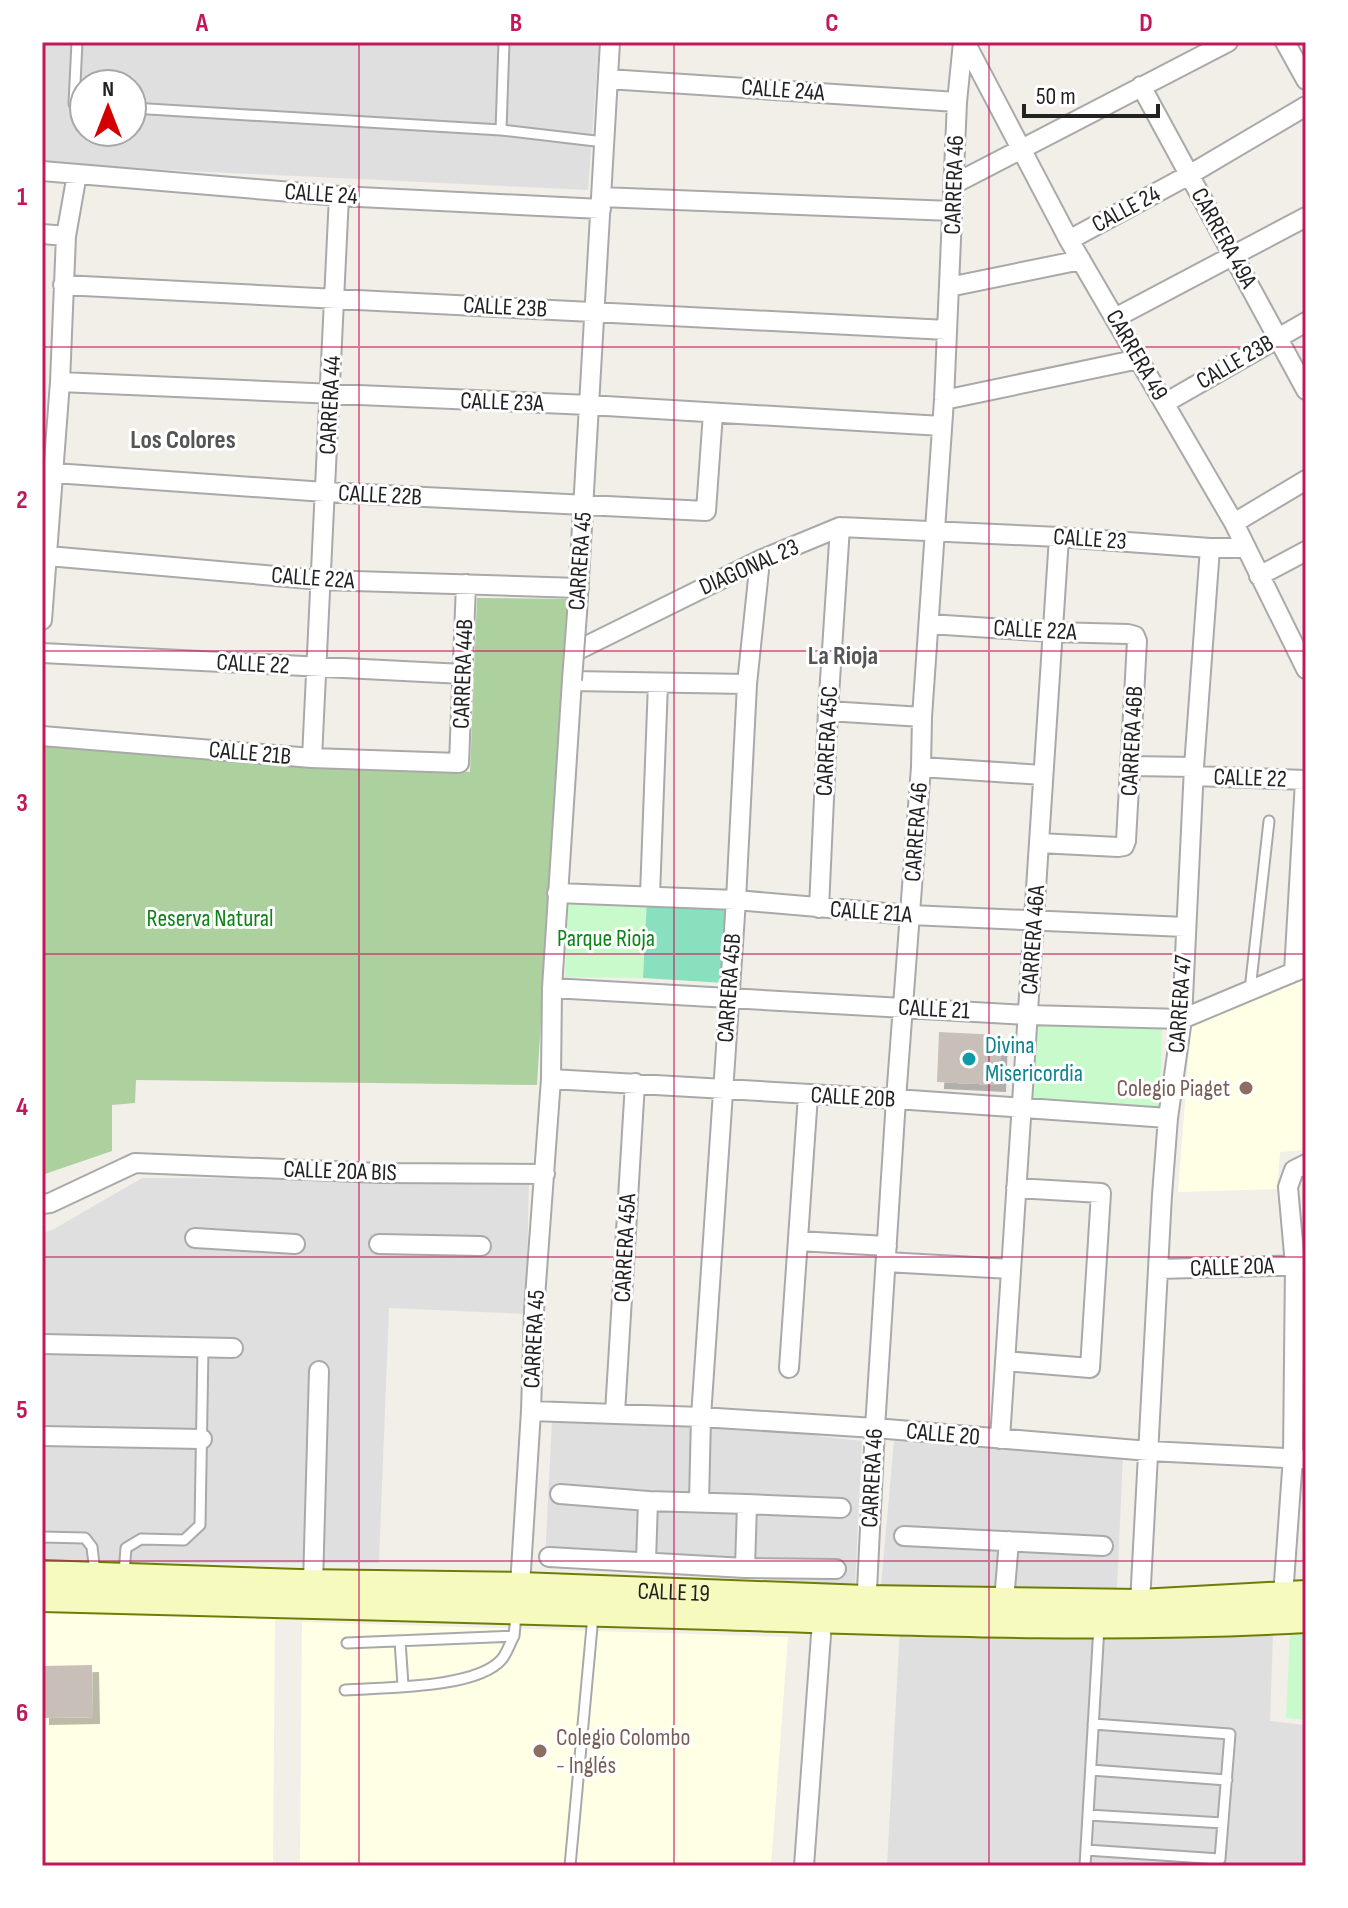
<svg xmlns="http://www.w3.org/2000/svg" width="1348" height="1908" viewBox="0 0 1348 1908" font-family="'Sofia Sans Condensed',sans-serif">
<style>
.residential{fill:#e0dfdf;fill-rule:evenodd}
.education{fill:#ffffe5}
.forest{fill:#add19e}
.park{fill:#c8facc}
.pitch{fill:#88e0be}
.building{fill:#c7bfb8;filter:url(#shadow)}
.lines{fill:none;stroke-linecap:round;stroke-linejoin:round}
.lane-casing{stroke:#a9a9a9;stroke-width:13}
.street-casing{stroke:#a9a9a9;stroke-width:22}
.secondary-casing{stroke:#707d05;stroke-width:30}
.lane{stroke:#fff;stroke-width:9}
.street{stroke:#fff;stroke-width:18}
.secondary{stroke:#f7fabf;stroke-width:26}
.street-bridge-casing{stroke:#a9a9a9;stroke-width:22;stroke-linecap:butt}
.street-bridge{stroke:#fff;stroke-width:18}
.grid{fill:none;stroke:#c2185b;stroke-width:2;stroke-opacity:0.55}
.culture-dot{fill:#0f9aa8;stroke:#fff;stroke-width:3}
.education-dot{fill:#8d6e63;stroke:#fff;stroke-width:3}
.labels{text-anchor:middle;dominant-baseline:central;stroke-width:6;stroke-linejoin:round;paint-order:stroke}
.street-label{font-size:24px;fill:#222;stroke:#fff}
.park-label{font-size:24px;fill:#0c8416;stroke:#fff}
.culture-label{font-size:24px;fill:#0d838f;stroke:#fff;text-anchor:start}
.education-label{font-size:24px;fill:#785e54;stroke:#fff;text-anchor:end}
.neighbourhood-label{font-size:26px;font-weight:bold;fill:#555;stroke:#fff}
.neatline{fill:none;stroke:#c2185b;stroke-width:3}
.grid-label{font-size:26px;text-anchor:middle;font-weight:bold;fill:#c2185b}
</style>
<defs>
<filter id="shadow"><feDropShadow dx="7" dy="7" stdDeviation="0" flood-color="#0004"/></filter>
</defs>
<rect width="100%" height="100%" fill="#f2efe9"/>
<path class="residential" d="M42,42h557l-11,148 -546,-26zM84,84h48v48h-48z
M142,1178l387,2 -3,134 -137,-6 -10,255h-256l-81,-3v-327l12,-4z
M552,1420l73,3 86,1 151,17 -7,146 -310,-27z
M894,1441l229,16 -6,131 -236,-2z
M900,1627l373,7 -3,87 36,4v141h-419z"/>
<path class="education" d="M1306,976v174l-26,2 -3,37 -99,3 13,-166z
M42,1610l233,6 -2,250h-231z
M302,1622l486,15 -17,229h-471z"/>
<path class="forest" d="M477,598l90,1 -30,486 -401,-5 -1,23 -23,2v46l-70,24v-431l428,28z"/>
<path class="park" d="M568,898l79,1 -4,79 -78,-1z
M1033,1023l129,1 -2,87 -130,-4z
M1290,1633h16v87l-20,-2z"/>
<path class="pitch" d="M647,899l81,3 -4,81 -81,-5z"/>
<path class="building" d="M939,1032l62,3 -2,50 -62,-3z
M92,1665l1,52 -51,1v-52z"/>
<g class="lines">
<defs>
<path id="lane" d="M77,42l-3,62 10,1
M132,108l369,22 103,12
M501,130l3,-88
M1250,990l19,-169
M42,1537l43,1 7,9 3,26
M124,1573l2,-25 15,-9 43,1 16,-15 3,-177
M400,1641l3,44
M347,1643l167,-7 2,-21
M345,1690c38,-3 132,-1 157,-31 5,-6 8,-16 12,-23
M1091,1770l136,10
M1088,1815l135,8
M1086,1850l134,9 10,-125 -137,-10
M570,1866l23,-250
M1085,1866l14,-240"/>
<path id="street" d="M965,42l104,198 165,283 72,146
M1285,42l21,38
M608,79l349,23
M1141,86l165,304
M42,171l297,25 262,13
M954,184l274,-142
M601,197l351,14
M42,234l24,2
M1069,240l120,-65 117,-69
M63,285l884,45
M949,287l132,-27
M1115,318l191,-101
M60,382l529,23 353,21
M944,400l195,-41
M1165,403l141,-81
M54,473l271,19 381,19 7,-98
M1234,523l72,-43
M48,556l273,24 258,8
M1259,576l47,-25
M577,613l33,-571
M42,620l18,-238 6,-146 11,-62
M929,624l124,8 75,2 7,2 2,5 -11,200 -2,5 -6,1 -79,-4
M574,652l186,-92 80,-33 219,10 151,11h36
M42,653l421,21
M572,681l175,3
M828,711l94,6
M42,736l270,22 147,5 7,-179
M312,758l27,-562
M1131,766l63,1
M921,767l122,8
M1194,776l112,4
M557,893l179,7 174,15 275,12
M650,895l8,-212
M819,908l9,-197 12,-184
M1294,972l11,-191
M552,988l476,27 154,4 124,-52
M551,1079l1,-91 20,-308
M42,1204l8,-1 85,-40 245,10 165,1
M195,1238l100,6
M798,1241l89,5
M379,1244l102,2
M886,1262l125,7
M1158,1269l148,-4
M42,1344l191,4
M1005,1361l85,7 11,-175 -85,-5
M789,1368l19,-273
M531,1411l170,6 174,11 274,23 157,8
M615,1413l20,-330
M42,1436l160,3
M1000,1439l59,-902
M560,1494l88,7
M699,1502l2,-85 35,-517 11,-216 13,-124
M747,1504l94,4
M904,1536l199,10
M549,1557l196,11 2,-64 -99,-3 -2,60
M745,1568l91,1
M313,1584l6,-213
M520,1586l11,-175 3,-100 17,-232 345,20 272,19
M1283,1596l10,-139 2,-192 -7,-78 6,-17 12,-6
M1004,1601l5,-60
M1140,1603l22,-408 6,-77 14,-99 12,-252 16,-219
M866,1610l9,-182 21,-329 25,-332 1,-50 22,-317 13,-298 6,-60
M804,1866l19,-258"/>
<g id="secondary">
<path id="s1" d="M42,1574l258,9 220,3 346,13 274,4 166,-9"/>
<path d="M42,1598c224,5 449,12 673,18 197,6 394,14 591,3"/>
</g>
</defs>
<use href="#lane" class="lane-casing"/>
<use href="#street" class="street-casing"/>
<use href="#secondary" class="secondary-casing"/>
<use href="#lane" class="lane"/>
<use href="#street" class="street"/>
<use href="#secondary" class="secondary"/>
<defs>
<path id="street-bridge" d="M572,680l5,-67"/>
</defs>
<use href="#street-bridge" class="street-bridge-casing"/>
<use href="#street-bridge" class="street-bridge"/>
</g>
<path class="grid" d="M359,42v1824M674,42v1824M989,42v1824M42,347h1264M42,651h1264M42,954h1264M42,1257h1264M42,1561h1264"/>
<circle class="culture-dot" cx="969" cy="1059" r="8"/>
<g class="education-dot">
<circle cx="1246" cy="1088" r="8"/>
<circle cx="540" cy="1751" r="8"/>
</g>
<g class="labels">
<g class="street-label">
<text transform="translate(783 90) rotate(4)">CALLE 24A</text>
<text transform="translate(954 185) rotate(-88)">CARRERA 46</text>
<text transform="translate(321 194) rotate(4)">CALLE 24</text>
<text transform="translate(1126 209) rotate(-28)">CALLE 24</text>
<text transform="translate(1224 238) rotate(61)">CARRERA 49A</text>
<text transform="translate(505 307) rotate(3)">CALLE 23B</text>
<text transform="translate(1137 355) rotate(60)">CARRERA 49</text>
<text transform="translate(1235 362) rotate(-30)">CALLE 23B</text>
<text transform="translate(502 402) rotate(2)">CALLE 23A</text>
<text transform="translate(330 405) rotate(-87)">CARRERA 44</text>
<text transform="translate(380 495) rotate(3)">CALLE 22B</text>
<text transform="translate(1090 539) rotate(4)">CALLE 23</text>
<text transform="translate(580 561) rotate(-86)">CARRERA 45</text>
<text transform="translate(749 567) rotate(-24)">DIAGONAL 23</text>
<text transform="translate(313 578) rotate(4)">CALLE 22A</text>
<text transform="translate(1035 630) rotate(3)">CALLE 22A</text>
<text transform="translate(253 664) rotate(3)">CALLE 22</text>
<text transform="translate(463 674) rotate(-88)">CARRERA 44B</text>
<text transform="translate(827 741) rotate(-87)">CARRERA 45C</text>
<text transform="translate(1132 741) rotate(-87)">CARRERA 46B</text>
<text transform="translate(250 753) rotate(5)">CALLE 21B</text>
<text transform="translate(1250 778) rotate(2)">CALLE 22</text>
<text transform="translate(916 832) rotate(-86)">CARRERA 46</text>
<text transform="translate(871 912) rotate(4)">CALLE 21A</text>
<text transform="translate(1033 940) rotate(-86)">CARRERA 46A</text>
<text transform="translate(729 988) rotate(-86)">CARRERA 45B</text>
<text transform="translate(1180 1004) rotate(-86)">CARRERA 47</text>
<text transform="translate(934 1009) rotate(3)">CALLE 21</text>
<text transform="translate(853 1097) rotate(3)">CALLE 20B</text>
<text transform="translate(340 1171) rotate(2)">CALLE 20A BIS</text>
<text transform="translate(625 1248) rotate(-87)">CARRERA 45A</text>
<text transform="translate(1232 1267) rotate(-2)">CALLE 20A</text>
<text transform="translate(534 1339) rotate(-87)">CARRERA 45</text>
<text transform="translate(943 1434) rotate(5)">CALLE 20</text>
<text transform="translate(872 1478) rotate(-87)">CARRERA 46</text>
<text stroke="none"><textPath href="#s1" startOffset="632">CALLE 19</textPath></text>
</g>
<g class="park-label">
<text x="210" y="918">Reserva Natural</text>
<text x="606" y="938">Parque Rioja</text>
</g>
<g class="culture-label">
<text x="985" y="1045">Divina<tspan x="985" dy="28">Misericordia</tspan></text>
</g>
<g class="education-label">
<text x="1230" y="1088">Colegio Piaget</text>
<text x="556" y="1737" text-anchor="start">Colegio Colombo<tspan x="556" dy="28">- Inglés</tspan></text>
</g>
<g class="neighbourhood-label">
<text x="183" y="440">Los Colores</text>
<text x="843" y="656">La Rioja</text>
</g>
</g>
<rect width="1348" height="1908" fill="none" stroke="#ffffff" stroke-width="88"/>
<g transform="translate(108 108)"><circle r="38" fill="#ffffff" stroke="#a7a7a7" stroke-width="2"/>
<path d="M0-6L14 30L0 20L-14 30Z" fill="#d40000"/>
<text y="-12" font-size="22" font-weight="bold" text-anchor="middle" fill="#222222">N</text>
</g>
<path d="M1024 104v12h134v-12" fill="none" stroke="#222222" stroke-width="4"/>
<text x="1036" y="104" font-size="24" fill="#222222" stroke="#ffffff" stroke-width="6" paint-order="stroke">50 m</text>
<rect x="44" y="44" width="1260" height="1820" class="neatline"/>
<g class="grid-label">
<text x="202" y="31">A</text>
<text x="516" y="31">B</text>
<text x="832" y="31">C</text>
<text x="1146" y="31">D</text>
<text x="22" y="205">1</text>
<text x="22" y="508">2</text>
<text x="22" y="811">3</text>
<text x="22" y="1115">4</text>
<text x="22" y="1418">5</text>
<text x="22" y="1721">6</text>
</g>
</svg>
